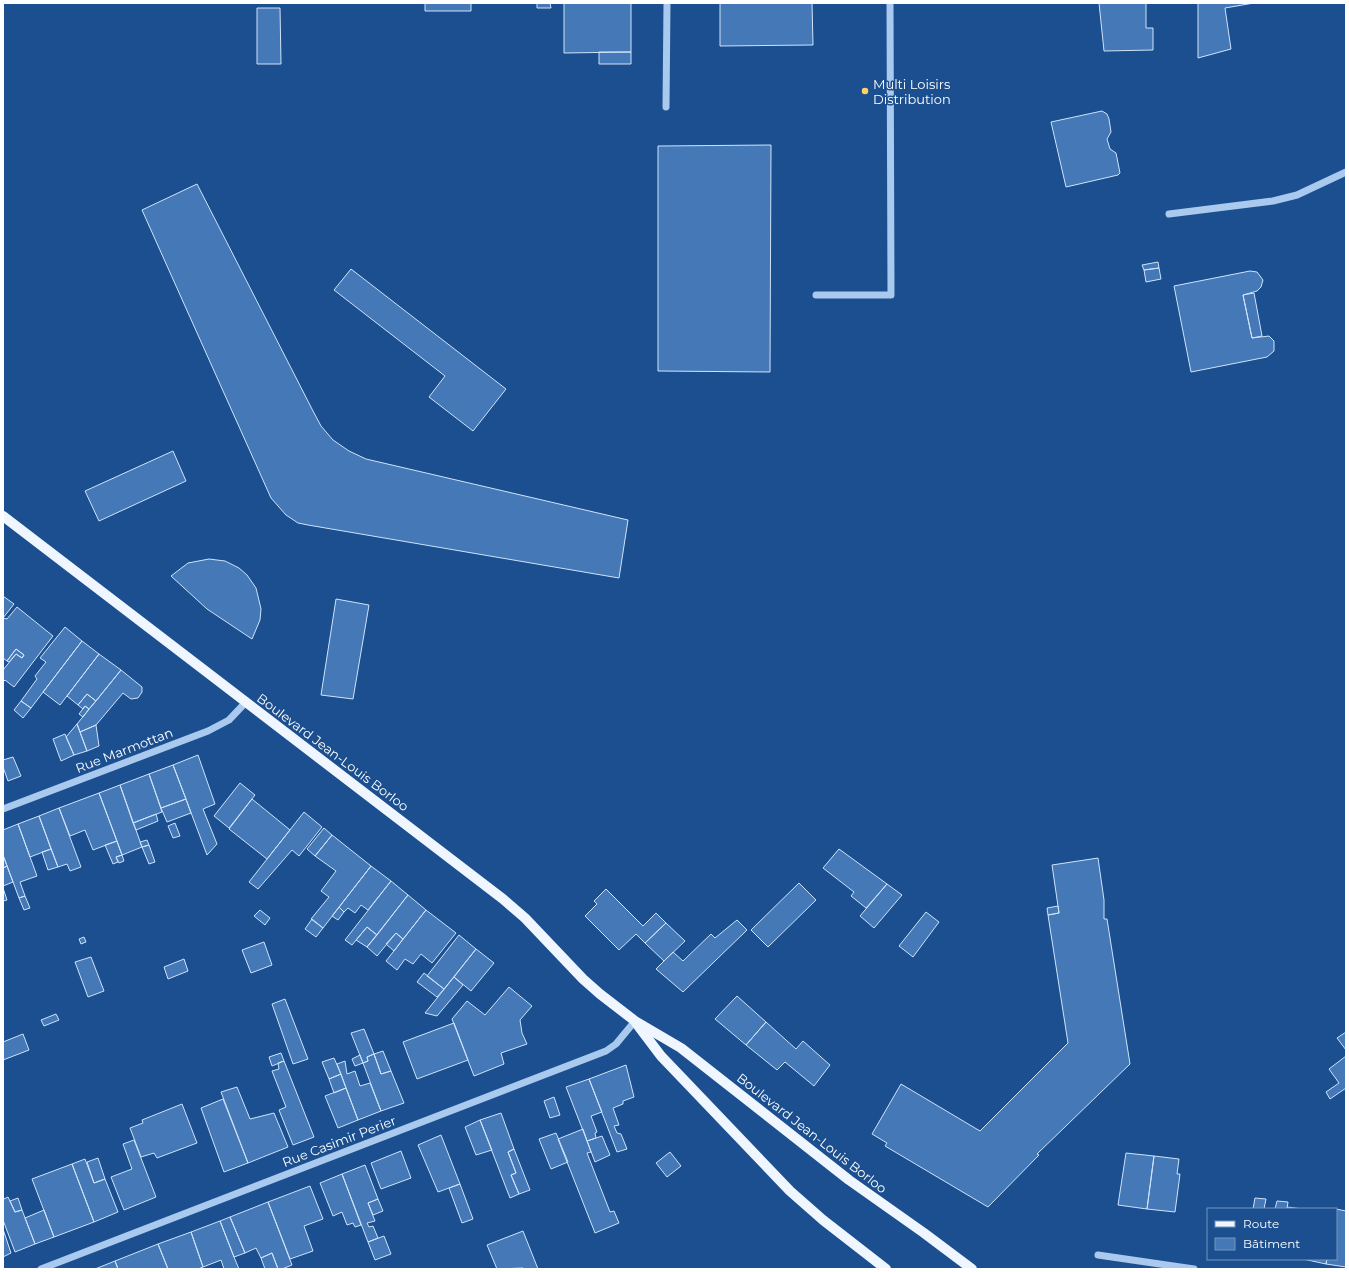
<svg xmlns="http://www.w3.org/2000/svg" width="1349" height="1272" viewBox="0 0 1349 1272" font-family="Montserrat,sans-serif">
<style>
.building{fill:#4478b7;stroke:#cfe3fa}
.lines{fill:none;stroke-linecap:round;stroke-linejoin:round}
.minor{stroke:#a9c9ee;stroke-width:7}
.major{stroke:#f0f6ff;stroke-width:10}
.poi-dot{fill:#ffd166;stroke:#1b4f8f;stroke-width:1.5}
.labels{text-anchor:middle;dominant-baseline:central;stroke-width:3;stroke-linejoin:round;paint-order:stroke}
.poi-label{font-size:13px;fill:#fff;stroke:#1b4f8f;text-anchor:start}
.street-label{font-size:13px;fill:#fff;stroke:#1b4f8f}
</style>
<rect width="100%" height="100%" fill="#1b4f8f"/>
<path class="building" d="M425,3h46v8h-46z
M537,3h13l1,5h-14z
M564,3h67v49l-67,1z
M720,3h92l1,42 -93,1z
M1099,3h47v25h7v22l-49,1z
M1198,3h56l-29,5 6,41 -33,9z
M257,8h23l1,56h-24z
M599,52h32v12h-32z
M1102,111l5,3 2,5 2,13 -4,7 3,10 6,4 4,20 -2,2 -52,12 -15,-65z
M771,145l-1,227 -112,-1v-225z
M197,184l116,227 8,15 12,14 16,11 17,8 262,61 -9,58 -311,-53 -10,-2 -12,-8 -15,-17 -129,-288z
M1158,262l1,6 -15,2 -2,-5z
M1159,268l2,11 -15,3 -2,-12z
M351,269l155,120 -33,42 -44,-34 16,-21 -111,-86z
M1250,271l7,1 6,8 -2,7 -4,4 -14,4 9,43 17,-2 5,5v10l-7,6 -76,15 -17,-86z
M1254,293l8,43 -10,2 -9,-43z
M173,451l13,30 -87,40 -14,-30z
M209,559l16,2 14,7 8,7 9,13 5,21 -1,11 -8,19 -45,-30 -36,-33 17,-13z
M3,596l11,8 -11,14z
M336,599l33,6 -16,94 -32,-4z
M17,607l36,29 -39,51 -9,-7 -2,2v-12l13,-16 6,4 2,-3 -8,-6 -9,12 -4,-3v-40l4,1z
M65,627l17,14 -51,67 -10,-7 16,-22 -2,-3 11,-14 -6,-4z
M82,641l17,13 -39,51 -17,-13z
M16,649l8,6 -2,3 -6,-4 -7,8 -2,-1z
M99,654l22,16 -25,31 -9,-7 -9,11 -11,-9z
M121,670l21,17v5l-4,6 -7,1 -8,-6 -27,32 -16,7 -3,-8z
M87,694l9,7 -7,8 -4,-3 -2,3 -5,-4z
M21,701l10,7 -8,10 -9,-8z
M85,706l4,3 -6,8 -4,-3z
M77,724l10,27 -13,4 -8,-18z
M96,725l3,21 -12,5 -7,-19z
M65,734l9,21 -13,6 -8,-22z
M198,755l17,49 -12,5 14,35 -10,11 -34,-90z
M13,757l8,19 -13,5 -5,-14v-7z
M173,765l13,34 -25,9 -12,-34z
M149,774l13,38 -29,11 -13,-38z
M240,783l15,12 -26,33 -15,-12z
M120,785l22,62 -20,8 -23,-62z
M99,793l18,48 -24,9 -8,-20 -15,6 -11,-28z
M186,799l5,14 -24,9 -6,-14z
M252,799l38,31 -23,29 -38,-30z
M59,808l22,59 -11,4 -3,-7 -9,3 -19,-51z
M304,812l18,15 -23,29 -7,-6 -34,39 -9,-7z
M156,814l2,7 -22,9 -3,-7z
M39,816l12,33 -21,8 -12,-33z
M175,823l5,13 -7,2 -5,-12z
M18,824l19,52 -17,6 5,14 -6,2 -16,-43v-25z
M324,828l8,7 -17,21 -8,-7z
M332,835l39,31 -48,62 -12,-9 18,-22 -8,-6 15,-20 -21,-15z
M147,840l2,5 -7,2 -2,-5z
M117,841l5,14 -6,2 2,5 -5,2 -8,-19z
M149,845l6,17 -6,2 -7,-17z
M51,849l7,18 -10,3 -6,-18z
M839,849l48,35 -21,24 -15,-12 3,-4 -31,-24z
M3,855l4,11 -4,2z
M122,855l2,6 -5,2 -3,-6z
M1098,858l6,42v19h3l23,145 -93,90 2,1 -51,52 -103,-61 2,-3 -15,-9 29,-50 79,47 88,-88 -20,-128 11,-2 -7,-48z
M7,866l6,16 -10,4v-18z
M371,866l20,15 -23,29 -7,-5 -6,8 -7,-5 -4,4 -5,-5z
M391,881l17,14 -31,40 -10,-8 -15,18 -7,-5z
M799,883l17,17 -48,47 -17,-17z
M887,884l15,11 -28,33 -14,-12z
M3,888l4,12 -4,1z
M606,889l37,37 13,-13 10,10 -21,20 -9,-9 -17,16 -34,-34 12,-12 -3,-3z
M408,895l18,15 -23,29 -7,-6 -19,23 -10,-9z
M25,896l5,12 -6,2 -5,-12z
M1058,906l1,7 -11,2 -1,-7z
M339,907l5,5 -6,8 -6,-4z
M260,910l10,8 -5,7 -11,-9z
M426,910l30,23 -24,30 -11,-9 -8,10 -8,-5 -8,11 -11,-9z
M926,912l13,10 -26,35 -14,-11z
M312,919l11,9 -7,9 -11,-8z
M737,920l10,10 -64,62 -27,-23 17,-17 10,9 28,-27 4,4z
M666,923l19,18 -21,20 -19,-18z
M367,927l10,8 -10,12 -11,-7z
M396,933l7,6 -9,12 -8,-7z
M459,935l17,14 -32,40 -17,-13z
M84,937l2,5 -5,2 -2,-5z
M264,942l8,23 -21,8 -9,-23z
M476,949l18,14 -23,28 -17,-14z
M91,957l13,34 -16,6 -13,-35z
M184,959l4,12 -20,8 -4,-12z
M424,973l20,16 -7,8 -20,-15z
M454,977l9,8 -26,31 -12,-3z
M509,987l23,19 -12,14 2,13 5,11 -26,9 3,11 -30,12 -22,-57 15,-18 18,14z
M737,996l29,26 -20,23 -31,-26z
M285,999l23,60 -15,5 -21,-60z
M56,1014l3,6 -15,6 -3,-6z
M766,1022l30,27 7,-8 27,24 -16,21 -29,-24 -8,8 -31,-25z
M454,1023l14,37 -51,19 -14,-37z
M364,1029l10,25 -7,3 1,4 -5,2 -12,-30z
M1346,1032v18l-9,-12z
M23,1034l6,16 -26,10v-18z
M383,1051l8,20 -10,3 -7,-20z
M281,1053l3,8 -12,5 -3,-9z
M374,1054l7,20 10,-3 13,32 -23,8 -18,-48 5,-2 -1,-4z
M360,1055l3,8 -8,3 -3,-7z
M1346,1056v32l-16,11 -4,-7 13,-9 -10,-14z
M334,1058l7,16 -12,5 -7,-17z
M284,1061l30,76 -21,8 -14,-35 7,-3 -14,-36 7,-2 -1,-6z
M345,1061l2,13 8,-3 5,15 10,-3 11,28 -23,9 -21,-56z
M626,1065l8,32 -11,4v3l-10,4 6,17 -5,1 3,7 4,1 6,15 -10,3 -28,-73z
M341,1074l5,14 -12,5 -5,-14z
M589,1079l13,33 -11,4 6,16 -2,1 1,5 -9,3 -21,-54z
M237,1087l13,32 24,-6 14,34 -40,16 -27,-71z
M346,1088l12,32 -20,8 -13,-32z
M554,1097l6,18 -10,3 -6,-17z
M223,1099l25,64 -24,9 -23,-64z
M182,1104l15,39 -40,15 -3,-5 -13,4 -11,-29 13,-5 -1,-3z
M501,1113l13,36 -6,3 8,21 -5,2 8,19 -9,4 -30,-78z
M480,1120l12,30 -16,5 -11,-28z
M583,1129l8,23 -4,1 23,59 4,-1 5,12 -24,10 -37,-94z
M556,1133l12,29 -17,7 -12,-30z
M441,1135l19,49 -22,8 -20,-47z
M602,1136l8,19 -15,7 -8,-21z
M134,1140l22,57 -32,13 -13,-33 21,-8 -9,-25z
M514,1149l16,41 -11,4 -8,-19 5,-2 -8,-21z
M401,1151l10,27 -30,11 -10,-26z
M670,1152l11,14 -14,11 -11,-14z
M1126,1153l28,3 -7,53 -29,-4z
M1154,1156l25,3 -2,15h3l-5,38 -28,-3z
M98,1158l7,21 -11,4 -7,-21z
M85,1159l9,24 11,-4 13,33 -24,10 -22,-58z
M72,1164l22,58 -40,15 -22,-58z
M365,1165l13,34 -10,4 7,18 -8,2 2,4 4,-1 5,12 -10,4 -26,-68z
M342,1174l19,51 -6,2 -2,-4 -6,2 -5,-13 -9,4 -13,-33z
M460,1184l13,35 -11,4 -13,-35z
M310,1186l13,33 -19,7 9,25 -23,8 -22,-57z
M3,1196l1,3 4,-2 7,15 7,-2 13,34 -20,8 -12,-32z
M18,1198l4,12 -7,2 -5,-11z
M1255,1198l11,1 -2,10h-11z
M378,1199l5,12 -10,4 -5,-12z
M1277,1201l11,1 -1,7h-12z
M268,1202l24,63 -10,4h-4l-6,-16 -11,5 -5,-10 -11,5 -15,-36z
M1287,1207l16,2h-16z
M1336,1209l10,2v56l-20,-3 1,-5h9z
M44,1210l10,27 -19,7 -10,-26z
M230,1217l15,36 -11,4 -14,-36z
M220,1221l14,36 5,12h-15l-3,-9 -18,7 -12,-35z
M3,1229l8,24 -8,4z
M523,1231l15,38h-14l-1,-1 -26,1 -10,-24z
M191,1232l12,35 -5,2h-30l-10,-25z
M384,1236l7,18 -16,6 -7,-18z
M158,1244l10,25h-50l-3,-8z
M272,1253l6,16h-13l-4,-11z
M1303,1259h24l-1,5z
M115,1261l3,8h-23z"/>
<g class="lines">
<path class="minor" d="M666,107l1,-104
M1169,214l104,-13 24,-6 49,-23
M816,295h75l-1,-292
M3,809l205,-78 21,-11 17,-18
M1098,1255l96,14
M41,1269l565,-218 10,-7 19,-23"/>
<path class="major" d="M3,516l500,383 22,19 58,61 17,15 35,27 46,27 168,132 75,53 48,36
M636,1023l25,33 129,135 33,29 63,49"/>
</g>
<circle class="poi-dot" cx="865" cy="91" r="4"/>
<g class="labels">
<g class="poi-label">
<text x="873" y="84">Multi Loisirs<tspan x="873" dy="15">Distribution</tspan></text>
</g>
<g class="street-label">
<text transform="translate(124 750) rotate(-21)">Rue Marmottan</text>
<text transform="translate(333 752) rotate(37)">Boulevard Jean-Louis Borloo</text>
<text transform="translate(812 1133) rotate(38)">Boulevard Jean-Louis Borloo</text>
<text transform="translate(339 1141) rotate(-21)">Rue Casimir Perier</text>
</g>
</g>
<rect width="1349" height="1272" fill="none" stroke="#ffffff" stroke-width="8"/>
<rect x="1207" y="1208" width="130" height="52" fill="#1b4f8f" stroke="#7695bc"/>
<rect x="1215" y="1221" width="20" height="6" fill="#f0f6ff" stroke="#7695bc"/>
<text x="1243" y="1228" font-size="12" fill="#ffffff">Route</text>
<rect x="1215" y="1238" width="20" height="12" fill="#4478b7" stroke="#7695bc"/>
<text x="1243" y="1248" font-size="12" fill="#ffffff">Bâtiment</text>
</svg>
